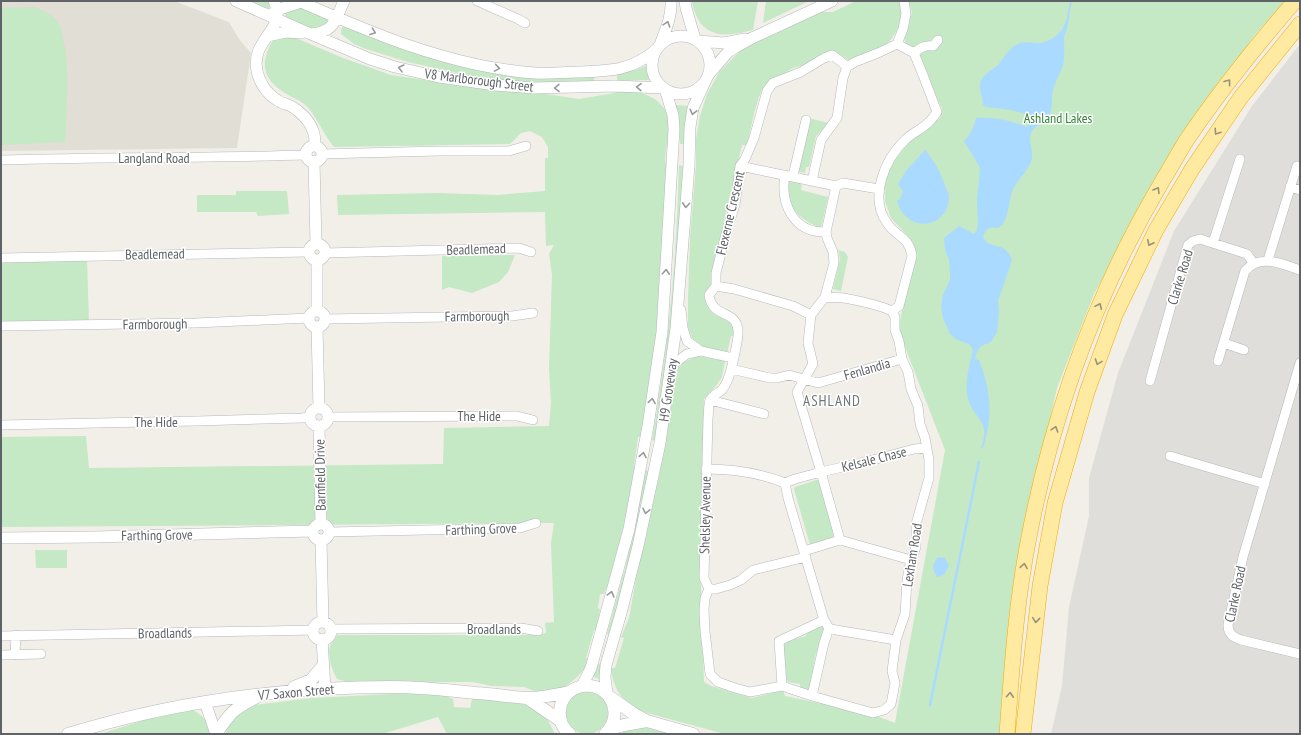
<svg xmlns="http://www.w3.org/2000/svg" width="1301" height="735" viewBox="0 0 1301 735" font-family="'PT Sans Narrow',sans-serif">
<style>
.industrial{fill:#e0deda}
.education{fill:#e1ded6}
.green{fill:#c5e8c5}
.water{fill:#aadaff}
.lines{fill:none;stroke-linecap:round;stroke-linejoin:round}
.stream{stroke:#aadaff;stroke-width:2.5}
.minor-casing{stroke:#b5b8bc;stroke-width:10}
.tertiary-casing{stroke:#b5b8bc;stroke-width:12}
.secondary-casing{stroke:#b6babf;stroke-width:13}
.trunk-casing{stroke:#f9ab00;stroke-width:16}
.minor{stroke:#fff;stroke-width:9}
.tertiary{stroke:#fff;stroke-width:11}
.secondary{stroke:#fff;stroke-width:12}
.trunk{stroke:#feeaa1;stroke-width:15}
.oneway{stroke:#979a9d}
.oneway2{stroke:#97927c}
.labels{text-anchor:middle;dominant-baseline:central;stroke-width:3;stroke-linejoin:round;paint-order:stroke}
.street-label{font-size:14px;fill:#5f6368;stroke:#fff}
.park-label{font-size:14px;fill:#348238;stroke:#fff}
.neighbourhood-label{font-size:15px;letter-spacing:1px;fill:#70757a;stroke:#fff}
</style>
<rect width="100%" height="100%" fill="#f1efe8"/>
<path class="industrial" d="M1300,44v690h-249l11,-48 7,-79 20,-91v-38l29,-105 56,-142 78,-125z"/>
<path class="education" d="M1,1h173l55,21 10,17 12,14 -14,95 -236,3z"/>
<path class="green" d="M249,1h21l1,6 -5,2z
M692,1h66l-5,29c-19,5 -44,10 -55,-11 -3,-6 -5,-11 -6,-18z
M766,1h43l-46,22z
M856,1h44c1,3 3,7 3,10 0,10 -8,25 -16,33l-32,14 -7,2 -7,-5 -7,-3 -29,14c-8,0 -16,2 -20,9 -7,2 -15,4 -20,10 -9,12 -14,44 -18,60h-5l-31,130 2,4c-2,8 -5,17 -5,25 0,14 21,11 25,23 1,2 1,6 1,9h-3l-4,17 -25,-6 -10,-9 -4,-11v-26l2,-62 6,-74v-26l4,-23 7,-22 13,-23 20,-20 12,-8 66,-31h15z
M908,1h377l-30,34 -73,103 -43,73 -45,83 -37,94 -12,54 -44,292h-276l-78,-21c-23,-9 -33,-20 -36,-45h4l9,-30 -3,-1 8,-19 9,-50 21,-91 19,-112 19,-9 28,5 -3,16 -6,9 -12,13 -4,153 4,130 7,4 41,12 31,-8 2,6 86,18 24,9 50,-273 -47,-121 17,-74 -2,-13 -22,-24 -6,-17v-19l9,-22 16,-18 30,-24 2,-10 -8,-14 -5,-17 -10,-23 -14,-12 -1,-6 8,-24z
M34,7c8,3 18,7 23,14 4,4 5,12 6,17 8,34 3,70 2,104l-64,3v-137z
M299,7l28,11 1,3 -5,6 -13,2 -24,-12 -1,-2 2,-3z
M344,26l82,30 168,20v6l-52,3 -62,-7 -72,-16 -42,-13 -12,-5 -13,-10v-5z
M291,36l52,22 48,17 56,8 92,10 40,6 35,-6 7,-3 14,1 9,3 11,5 8,8 3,5 4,13 -1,20 -3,3 -1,13 4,4 -10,161 -16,111h-5l-4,29 3,1 -24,106 -9,21h-4l-2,14 2,1 -3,21h-3l-8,28 3,1 -4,9 -8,9 -11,9 -14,4 -15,2 -13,-5 -32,-1 -19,-4h-29l-18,1 -78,-1 -11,-3c-5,-9 -11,-25 -6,-35 2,-3 5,-6 6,-9h195l14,-2 -1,-10 9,-1 -3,-79 3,-20 -553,4v-90l85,-1 3,32 354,-4 1,-36 105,-2 2,-23 -2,-35 3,-93 -3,-21 5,-9 -8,1 -1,-34 -207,3 -1,-20 101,-2 59,2 48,-4v-33h3v-11l-6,-10 -12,-6 -9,2 -11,11 -176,3c-10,-12 -15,-25 -24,-37 -5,-7 -12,-10 -20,-14 -27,-15 -32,-31 -16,-58z
M648,65l2,15 -33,1v-7l18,-4z
M676,105l13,1 -5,38h-4v-13z
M808,118l21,5 -13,13 -7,31h-3l-1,6 -10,-2z
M679,165l4,1 -1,45 -10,117 -17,113 -3,-1c4,-19 6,-38 9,-57 11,-72 16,-144 18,-218z
M789,180l13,3 -1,7 27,7 -7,31c-22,-9 -38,-22 -32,-48z
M236,191h51l2,23 -31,2 -2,-4h-59v-17h39z
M838,250l7,2 3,5 -7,34 -8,-2 7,-30z
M515,255l-7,17 -9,10 -27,11 -23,-6 -7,3v-34z
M87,259l2,63h-88v-61z
M645,470l5,1 -17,81 -23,83 -3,-1 19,-69z
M816,480h3l15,54 -2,5 -22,6 -16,-56 1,-2z
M35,550h32v18h-31z
M822,626l3,2 -7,23 -2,2 -3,15 2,2 -4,17 -3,4 -8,-3v-4l-12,-2 -2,-5 -3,-29 1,-6 22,-6v-2l13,-7z
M597,663l6,2 -1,15 -11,-4z
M566 713a21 21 0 1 1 42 0a21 21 0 1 1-42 0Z
M411,693h27l15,6 1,8 16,1 2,-9c22,0 51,-1 69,14 7,5 10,14 14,21h-83l-1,-1 -8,1h-16l-9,-17 -56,17h-156l1,-7 3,-8 23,-14 60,-7z
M193,710c12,7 14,11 18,24h-111l45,-14z
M642,726l32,8h-54l9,-5z"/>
<path class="water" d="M1070,1h2c-2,9 -3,18 -5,27 -1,3 -2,6 -3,9 0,9 1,19 -1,28 -2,8 -8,16 -10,25 -2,9 0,15 -3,24 -4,10 -15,10 -19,19 -3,9 2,16 1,25 -3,13 -15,21 -20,34 -4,11 -3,30 -14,36 -10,-2 -13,1 -15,10 9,13 22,2 29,22l-14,41 1,9 -2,22 -6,10 -10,4 -4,6 -2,7 4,1c12,30 14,57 4,88h-2c2,-6 4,-13 3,-19 -2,-11 -13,-17 -16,-30 -4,-19 2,-33 5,-50l-4,-5 -12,-4 -7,-6 -7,-16 -2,-11 2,-12 7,-15v-8l-1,-12 -4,-10 -1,-12 15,-12 15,8 3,-4 1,-6 -1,-24 3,-30 -1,-4 -15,-25c7,-7 10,-14 12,-23 18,-1 34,2 51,9l2,-6 -1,-5 -6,-3 -11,-3 -25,-3 -3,-2c0,-7 -4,-15 -3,-21 2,-10 13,-14 19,-20 5,-7 10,-16 19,-20 5,-3 12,-1 18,-1 6,1 11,-2 17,-5 14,-9 14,-21 17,-37z
M925,150c10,12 16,23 21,38 1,3 3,5 3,8 0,33 -42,39 -52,5l3,-2 3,-8 -5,-7 8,-13z
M938,557l7,1 4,8 -5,9 -7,2c-5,-8 -5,-13 1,-20z"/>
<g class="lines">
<path class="stream" d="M930,705l49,-243"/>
<defs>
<path id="minor" d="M477,1l41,18 7,4
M914,53c6,-5 10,-8 19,-7l5,-6
M322,154l117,-3h70l17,-5
M1,160c102,-3 204,-2 306,-5
M740,166l72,15
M785,175c-5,28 8,58 41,57
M793,176l13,-56
M836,186l7,-3 36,6
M1290,187l10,3
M1213,243l27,-84
M325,253l194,-5 12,4
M1,258l307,-6
M1268,260l29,-94
M716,286l-7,9c3,24 28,14 29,36 1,7 -7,41 -10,48 -1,3 -4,8 -6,11 -4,3 -9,5 -12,10 -2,5 -1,13 -2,18l-4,160 5,11 -4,9 -1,12 1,21 5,43 8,8 17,6 15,4 32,-6 30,10 61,17 11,-3 7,-6 4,-21 -3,-12 4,-31 9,-26 2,-34 4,-20 5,-13v-23l13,-46v-18l-4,-22 -5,-14 -2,-18 -7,-17 -3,-17 -6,-13 -3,-18 -4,-11v-13l-3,-6
M825,297c7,1 12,0 19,1 16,3 33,6 48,13l7,-5 13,-50c-3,-20 -15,-18 -25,-33 -18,-25 -3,-63 18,-83 7,-7 17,-11 24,-18 3,-3 6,-7 8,-10l-14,-37 -9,-22 -17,-9
M681,310l2,18 4,13 14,10
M811,315l-18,-9 -59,-17 -18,-3v-13l12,-47 7,-21 5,-39 5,-7 9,-21 13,-47 6,-8 28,-11 23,-14 8,-3 7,5 8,7
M325,319l187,-3 21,-3
M1,326l195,-3 113,-5
M1224,343l20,7
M1218,361l27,-90c15,-18 37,-7 55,-1
M1300,363l-57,194 -15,68c0,9 5,12 13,15l59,14
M671,366l16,-12 14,-3 32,7
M731,369l39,9h7l12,-3 29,8 84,-24
M1150,381l38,-136 5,-4 7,-2 47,15 7,10
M710,400l54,14
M328,417l189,-1 16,4
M1,425l196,-4 105,-3 8,-1
M1170,456l95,28
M706,469c28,0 54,4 79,14
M785,483l10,-4 26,-7 -24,-80 16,-28 -5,-21 3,-28 14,-18 9,-34 -1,-11 -6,-14 -1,-6 10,-46 -24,-5 9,-41 16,-22 6,-40 4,-11 8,-5 23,-9 19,-9 6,-15 3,-15 -2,-13
M785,483l3,15 36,122 5,8 7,2 60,10
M329,532l191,-4 16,-5
M840,540l-19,-68 48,-11 45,-12 12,-1
M840,540l71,20
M804,551l36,-11
M709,589h7l14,-4 11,-5 12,-10 53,-13
M330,629l191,-1 17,3
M1,636l313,-6
M1,655l40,-1
M15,655l1,-20
M782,686l-3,-45 45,-21
M812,696l12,-53 5,-15"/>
<path id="tertiary" d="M236,1l70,31 64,27 25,8 44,10 56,8 40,3 80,-2 48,2
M274,1c14,29 -24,38 -17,70 2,11 10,23 20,29 4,3 9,4 14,6 9,5 19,15 22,25 2,4 2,10 2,15
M298,1c22,9 44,19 67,28 54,22 112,40 170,44 14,1 29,-1 42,-1 32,-1 55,-1 80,-23
M685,1l1,7 9,31
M272,14l5,-4 24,-8
M311,34c24,-2 24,-14 33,-33
M652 65a29 29 0 1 1 58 0a29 29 0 1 1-58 0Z
M267,36l19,-4 15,1
M698,41l26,2 21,-4
M660,45c5,-14 12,-28 11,-44
M709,74l19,-22 8,-5 16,-9 80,-37
M306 154a8 8 0 1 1 16 0a8 8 0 1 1-16 0Z
M314,161l2,83
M309 252a8 8 0 1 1 16 0a8 8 0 1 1-16 0Z
M317,261v50
M309 319a8 8 0 1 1 16 0a8 8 0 1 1-16 0Z
M317,327l2,81
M310 417a9 9 0 1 1 18 0a9 9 0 1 1-18 0Z
M319,426l2,98
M313 532a8 8 0 1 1 16 0a8 8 0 1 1-16 0Z
M1,538l94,-1 217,-6
M321,540l2,82
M313 631a9 9 0 1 1 18 0a9 9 0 1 1-18 0Z
M322,639l3,50
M582,686l9,-18 38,-139 19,-103 14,-94 12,-203 -1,-14 -8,-26
M607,694l-2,-17 1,-12 15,-52 17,-67 22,-103 16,-115 13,-162 1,-39 3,-19 12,-26
M205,702l11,32"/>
<path id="secondary" d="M294,687l17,-7 12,-14
M610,697l24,17 13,7 46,13
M527,698l34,23
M610,729l14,-4 23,-4
M68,734c104,-32 214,-47 323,-47 29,0 56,3 85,6 17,1 34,4 51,5 14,0 28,-3 42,-6
M216,734c14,-21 17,-25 39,-36
M570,734c-8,-6 -11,-15 -10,-24 4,-32 49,-32 54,-1 2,10 -2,18 -9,25"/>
<path id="trunk" d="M1007,734c5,-66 9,-132 22,-197 24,-125 69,-248 134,-357 8,-13 15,-26 23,-39 33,-49 70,-95 109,-140
M1023,734l17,-148 15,-83 32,-111 28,-77 41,-85 36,-61 49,-72 59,-73"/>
</defs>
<use href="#minor" class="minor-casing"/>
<use href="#tertiary" class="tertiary-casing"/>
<use href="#secondary" class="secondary-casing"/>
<use href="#trunk" class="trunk-casing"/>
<use href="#minor" class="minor"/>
<use href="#tertiary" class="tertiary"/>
<use href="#secondary" class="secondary"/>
<use href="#trunk" class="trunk"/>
</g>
<defs><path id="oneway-chevron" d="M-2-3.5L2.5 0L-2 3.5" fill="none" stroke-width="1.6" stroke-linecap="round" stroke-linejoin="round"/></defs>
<g class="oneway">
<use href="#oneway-chevron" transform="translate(667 24) rotate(-72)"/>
<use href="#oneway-chevron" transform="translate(373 32) rotate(20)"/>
<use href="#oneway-chevron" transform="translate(401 68) rotate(-166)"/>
<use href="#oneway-chevron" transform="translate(497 68) rotate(9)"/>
<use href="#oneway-chevron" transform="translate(639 87) rotate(-178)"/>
<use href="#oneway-chevron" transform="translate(557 88) rotate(179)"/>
<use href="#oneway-chevron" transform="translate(693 112) rotate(104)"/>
<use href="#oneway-chevron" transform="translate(686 205) rotate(94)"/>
<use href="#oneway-chevron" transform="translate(666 272) rotate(-87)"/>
<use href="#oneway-chevron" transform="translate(652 401) rotate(-81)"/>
<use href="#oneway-chevron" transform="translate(643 455) rotate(-79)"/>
<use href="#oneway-chevron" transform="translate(646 511) rotate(102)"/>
<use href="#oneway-chevron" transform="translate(611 594) rotate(-75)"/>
</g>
<g class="oneway2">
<use href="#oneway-chevron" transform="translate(1228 82) rotate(-53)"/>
<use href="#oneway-chevron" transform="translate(1217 132) rotate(124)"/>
<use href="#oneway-chevron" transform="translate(1157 190) rotate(-59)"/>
<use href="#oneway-chevron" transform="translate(1150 243) rotate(116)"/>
<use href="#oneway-chevron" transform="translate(1099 306) rotate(-66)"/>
<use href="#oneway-chevron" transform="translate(1098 362) rotate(110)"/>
<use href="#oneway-chevron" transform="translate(1055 429) rotate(-72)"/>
<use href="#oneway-chevron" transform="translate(1024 566) rotate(-81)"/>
<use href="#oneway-chevron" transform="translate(1036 620) rotate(96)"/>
<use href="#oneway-chevron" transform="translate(1010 695) rotate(-86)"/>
</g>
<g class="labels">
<g class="street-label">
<text transform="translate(479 80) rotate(7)">V8 Marlborough Street</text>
<text x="154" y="158">Langland Road</text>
<text transform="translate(730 213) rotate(-77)">Flexerne Crescent</text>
<text transform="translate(476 249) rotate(-2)">Beadlemead</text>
<text transform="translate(155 254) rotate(-1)">Beadlemead</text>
<text transform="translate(1180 277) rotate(-73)">Clarke Road</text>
<text transform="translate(477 316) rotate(-1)">Farmborough</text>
<text transform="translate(155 324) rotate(-1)">Farmborough</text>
<text transform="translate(867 369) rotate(-16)">Fenlandia</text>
<text transform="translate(668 390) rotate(-82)">H9 Groveway</text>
<text x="479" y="416">The Hide</text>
<text x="156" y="422">The Hide</text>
<text transform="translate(874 459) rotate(-14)">Kelsale Chase</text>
<text transform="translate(320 475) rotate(-91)">Barnfield Drive</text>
<text transform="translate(705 515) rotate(-89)">Shelsley Avenue</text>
<text transform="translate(481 529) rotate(-2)">Farthing Grove</text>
<text transform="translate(157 535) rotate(-1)">Farthing Grove</text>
<text transform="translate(912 555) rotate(-81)">Lexham Road</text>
<text transform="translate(1235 594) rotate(-78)">Clarke Road</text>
<text x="494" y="629">Broadlands</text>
<text transform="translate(165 633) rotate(-1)">Broadlands</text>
<text transform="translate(296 692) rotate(-5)">V7 Saxon Street</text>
</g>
<g class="park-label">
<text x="1058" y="118">Ashland Lakes</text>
</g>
<g class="neighbourhood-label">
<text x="832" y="400">ASHLAND</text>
</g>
</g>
<rect width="1301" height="735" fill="none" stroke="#5f6368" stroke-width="4"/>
</svg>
